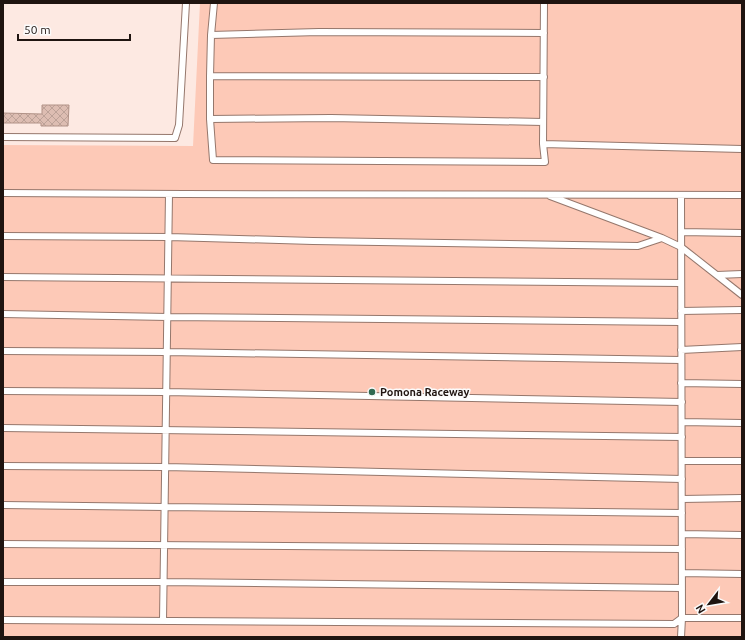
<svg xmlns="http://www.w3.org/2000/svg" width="745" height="640" viewBox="0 0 745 640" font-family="Ubuntu,sans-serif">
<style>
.garden{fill:#fdc9b7}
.building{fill:url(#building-cross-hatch);stroke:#b19287}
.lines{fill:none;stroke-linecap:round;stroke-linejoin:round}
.service-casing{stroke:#95776c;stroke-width:8}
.service{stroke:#fff;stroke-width:6}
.poi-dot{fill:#326a52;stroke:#fbfbfb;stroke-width:1.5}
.labels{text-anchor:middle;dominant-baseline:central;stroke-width:3;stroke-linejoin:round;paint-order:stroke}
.poi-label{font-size:11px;font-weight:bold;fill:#1f1410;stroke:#fbfbfb;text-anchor:start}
</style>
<defs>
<pattern id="building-cross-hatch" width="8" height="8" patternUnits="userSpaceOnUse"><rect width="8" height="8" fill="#ddbdb2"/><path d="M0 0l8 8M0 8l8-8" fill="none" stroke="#bda298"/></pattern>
</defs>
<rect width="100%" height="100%" fill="#fde9e2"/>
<path class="garden" d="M200,3h542v634h-739v-492l190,1z"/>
<path class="building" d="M42,105h27l-1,21h-27v-3h-38v-10l39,1z"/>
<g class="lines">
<defs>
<path id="service" d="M544,3l-1,141 199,5
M211,35l3,-32
M210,76l1,-41 108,-3 225,1
M210,119v-43l334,1
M3,137l172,1 4,-13 7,-122
M543,144l2,18 -332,-2 -3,-41 121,-1 212,4
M3,193l181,1 558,1
M550,196l112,42 19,9 61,48
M681,232l61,1
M3,236l166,1 144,4 325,5 24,-8
M717,275l25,-1
M3,277l678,6
M681,311l61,-1
M3,314l165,3 513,5
M681,350l61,-3
M3,351l164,1 514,8
M681,383l61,1
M3,391l163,1 516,10
M682,422l60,1
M3,428l679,9
M682,461h60
M3,466l162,1 517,12
M682,499l60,-1
M3,505l162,2 517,6
M682,534l60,1
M3,544l679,5
M682,573l60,1
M3,582h160l519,6
M3,620l671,4 8,-6 -1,-423
M163,621l6,-427
M681,637l1,-19h60"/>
</defs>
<use href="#service" class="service-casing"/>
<use href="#service" class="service"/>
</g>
<circle class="poi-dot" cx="372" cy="392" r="4"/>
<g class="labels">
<g class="poi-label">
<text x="380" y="392">Pomona Raceway</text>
</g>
</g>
<rect width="745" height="640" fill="none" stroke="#1f1410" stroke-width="8"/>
<g transform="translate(709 604) rotate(239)" stroke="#fbfbfb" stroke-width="3" paint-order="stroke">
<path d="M0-3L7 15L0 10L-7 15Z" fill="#1f1410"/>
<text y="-6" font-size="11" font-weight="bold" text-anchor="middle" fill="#1f1410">N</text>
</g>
<path d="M18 34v6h112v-6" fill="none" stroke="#1f1410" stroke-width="2"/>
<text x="24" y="34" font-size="12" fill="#1f1410" stroke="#fbfbfb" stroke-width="3" paint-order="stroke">50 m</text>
</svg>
